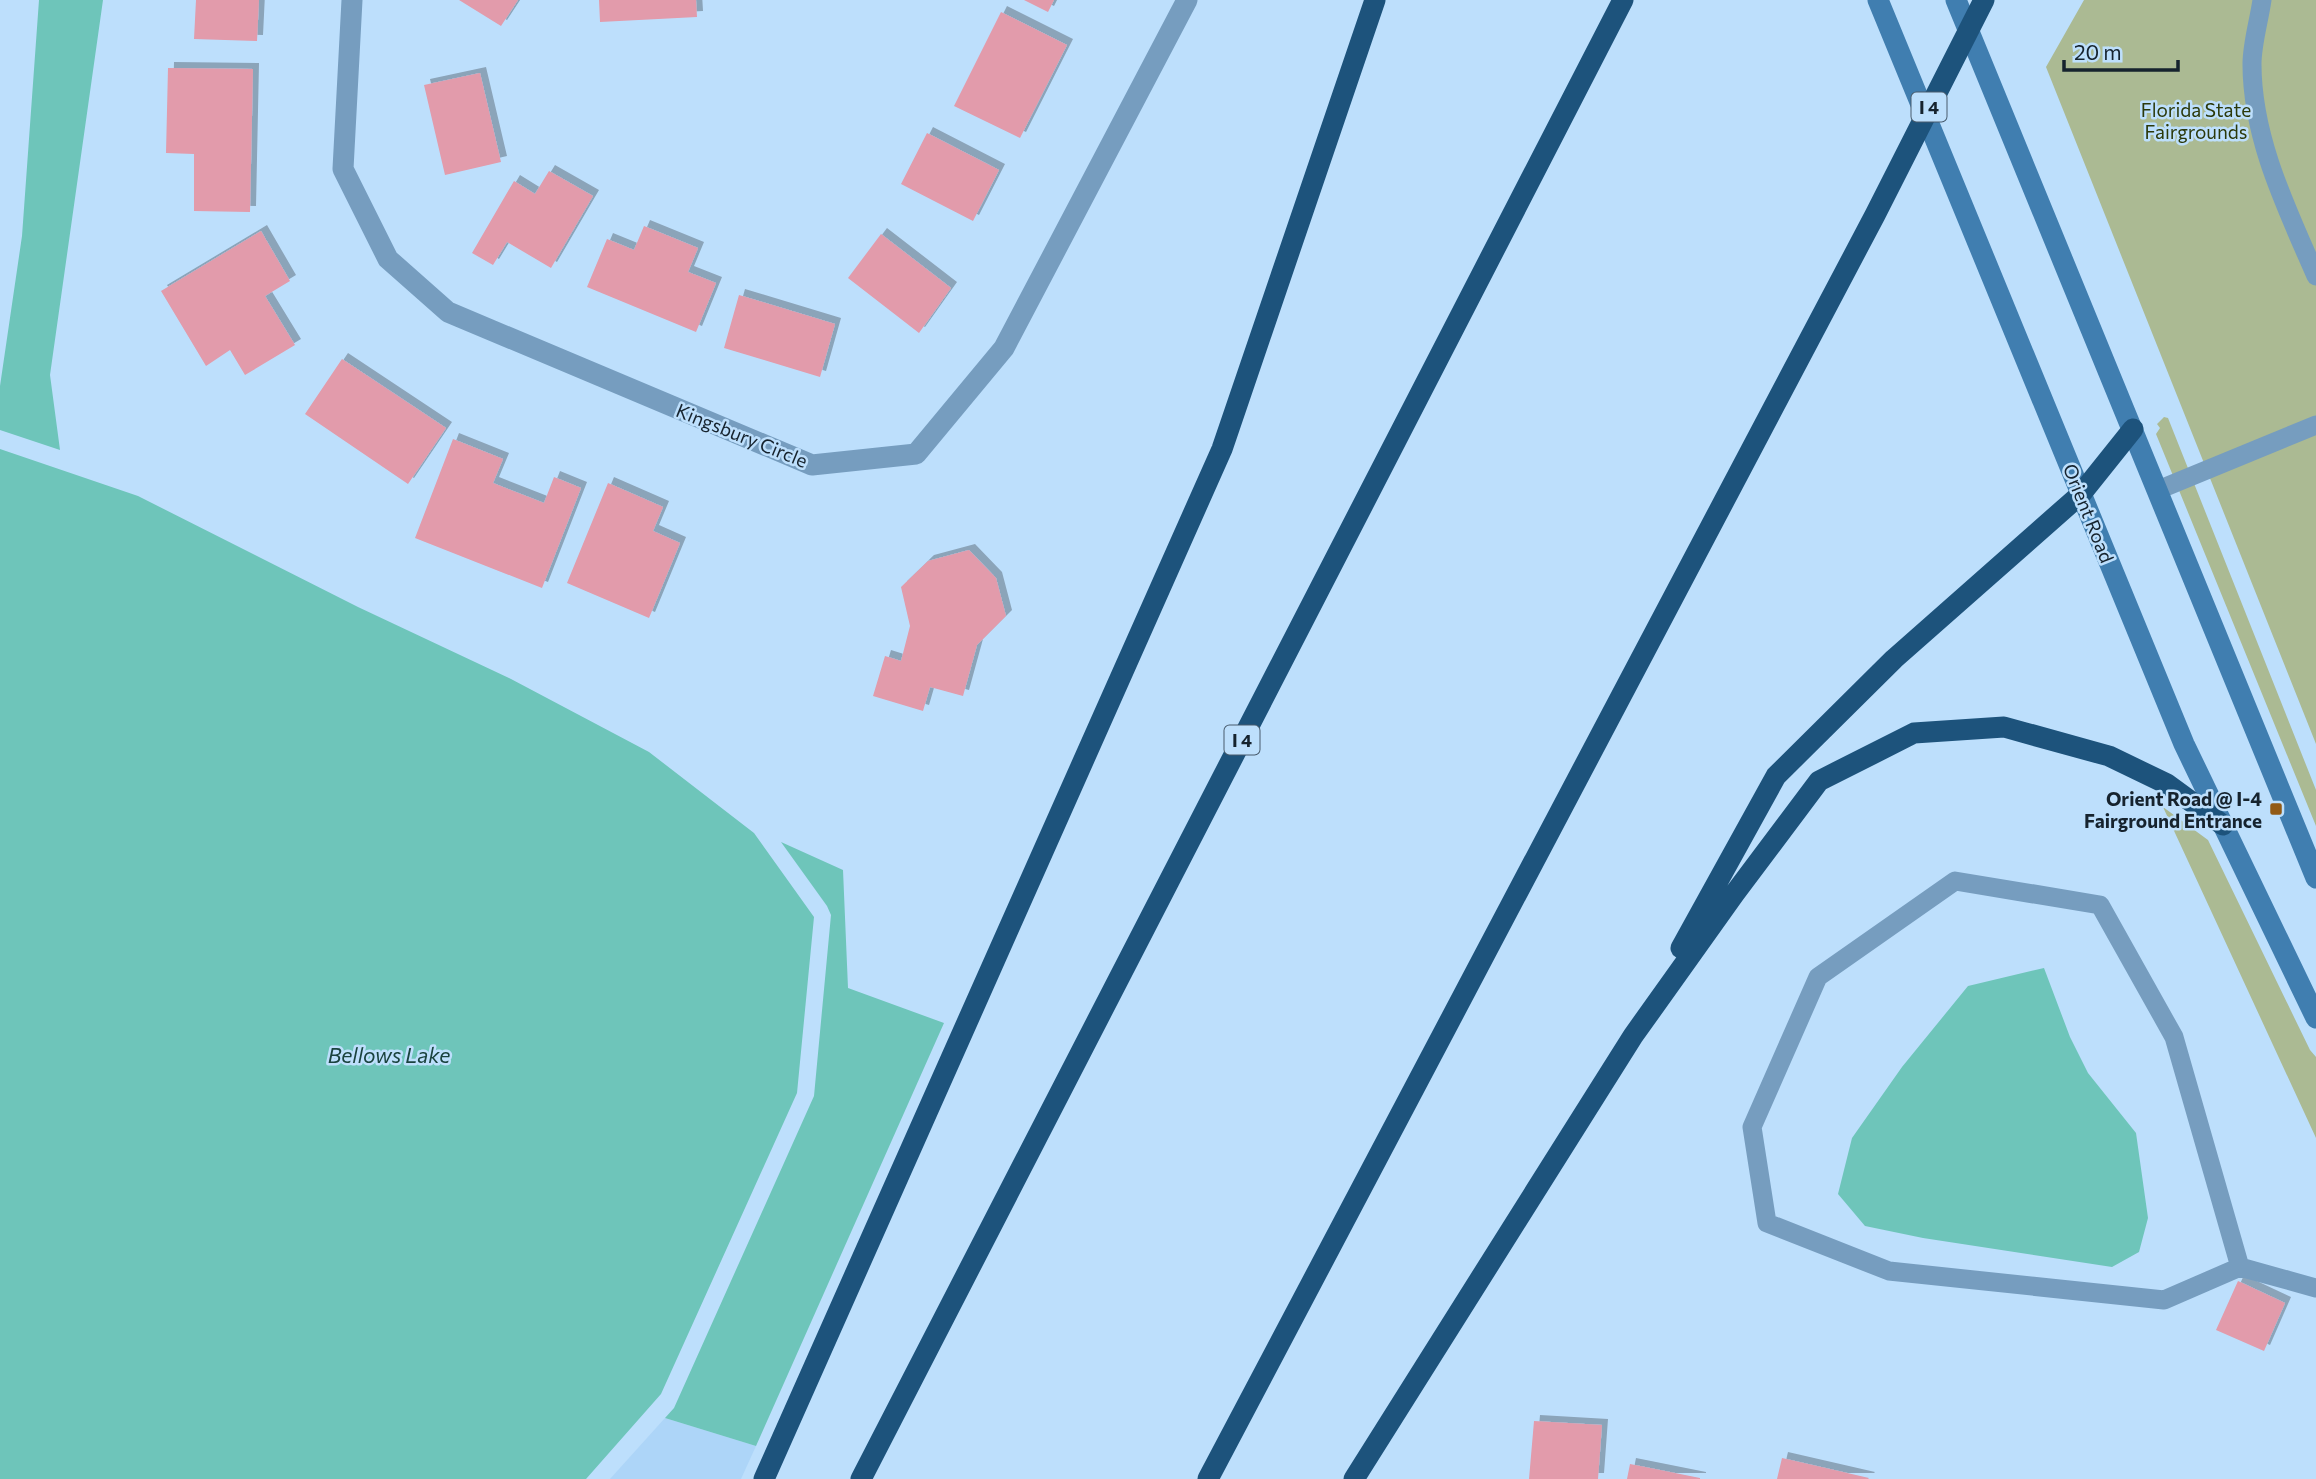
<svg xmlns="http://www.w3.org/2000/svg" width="2316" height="1479" viewBox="0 0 2316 1479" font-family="Commissioner,sans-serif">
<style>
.built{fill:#add5f8}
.green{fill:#abba93}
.water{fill:#6ec5ba}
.building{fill:#e29bab;filter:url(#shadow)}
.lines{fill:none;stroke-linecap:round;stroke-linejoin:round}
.lane{stroke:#769dbf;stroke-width:19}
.street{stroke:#769dbf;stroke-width:21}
.secondary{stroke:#407eb0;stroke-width:21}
.highway{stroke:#1d537c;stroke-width:21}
.poi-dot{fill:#925a15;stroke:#bddffc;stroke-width:2.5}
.labels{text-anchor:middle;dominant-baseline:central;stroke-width:5;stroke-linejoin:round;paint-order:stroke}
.shield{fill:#bddffc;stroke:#485b6c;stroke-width:2}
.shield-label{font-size:18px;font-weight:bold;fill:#16232e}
.park-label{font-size:19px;fill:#2b390a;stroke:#bddffc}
.street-label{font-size:19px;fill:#16232e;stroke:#bddffc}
.poi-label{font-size:19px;font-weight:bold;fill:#16232e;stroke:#bddffc;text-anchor:end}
.water-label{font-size:21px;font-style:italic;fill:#1a433e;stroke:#bddffc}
</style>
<defs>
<filter id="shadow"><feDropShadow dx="6" dy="-6" stdDeviation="0" flood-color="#0004"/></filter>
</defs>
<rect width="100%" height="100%" fill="#bddffc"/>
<path class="built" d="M665,1418l91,28 -15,33h-131z"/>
<path class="green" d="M2084,0h232v744l-270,-677z
M2164,417l4,1 148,372v36l-160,-392 4,-6 -3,-4z
M2163,807l45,33 102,210 6,7v81z"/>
<path class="water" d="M39,0h64l-53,375 10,75 -60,-20v-44l22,-150z
M0,449l138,47 220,111 153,72 138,73 105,81 60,84 -17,176 -136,301 -75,85h-586z
M781,842l62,28 5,118 96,35 -188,423 -91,-28 9,-10 140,-312 17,-181 -4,-9z
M2044,968l26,69 18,36 48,60 12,85 -9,34 -27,15 -189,-29 -58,-12 -27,-32 14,-56 50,-71 66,-81z"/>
<path class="building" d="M196,0h63l-2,41 -63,-2z
M459,0h59l-17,26z
M599,0h97l1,17 -97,5z
M1024,0h30l-6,12z
M1001,12l66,33 -47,93 -66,-32z
M168,68l85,1 -3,143 -56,-1v-57l-28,-1z
M480,73l21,89 -56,13 -21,-90z
M927,133l72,37 -26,51 -72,-37z
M549,171l44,25 -42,72 -44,-26 -14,23 -21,-12 42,-72 21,13z
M644,226l54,22 -10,24 28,11 -20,49 -109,-45 20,-48 27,11z
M261,231l29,50 -25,15 30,49 -50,30 -15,-25 -24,16 -45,-75z
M881,234l70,54 -32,45 -71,-55z
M739,295l96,29 -15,53 -96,-29z
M342,359l104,69 -38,56 -103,-70z
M453,439l50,20 -10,24 51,20 10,-26 27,11 -39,100 -127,-50z
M608,483l55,24 -10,24 27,12 -31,75 -82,-35z
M969,550l27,28 10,38 -29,29 -14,51 -33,-9 -7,24 -50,-15 12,-40 16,5 9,-35 -9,-39 27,-26z
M2238,1281l47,22 -21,48 -48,-21z
M1534,1421l68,4 -4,54h-69z
M1782,1458l87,20 -1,1h-91z
M1630,1464l70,14v1h-73z"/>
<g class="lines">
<path class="lane" d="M2262,0c-3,21 -10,44 -10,64 0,75 35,145 64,212
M2158,490l158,-65
M2240,1267l-66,-230 -74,-132 -145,-24 -137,96 -66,150 15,96 122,48 275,29 76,-33 76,21"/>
<path class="street" d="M352,0l-9,169 45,90 60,53 364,153 104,-11 88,-106 183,-348"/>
<path class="secondary" d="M1878,0l306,744 132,274
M1956,0l360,878"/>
<path class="highway" d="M1681,948l95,-172 118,-117 187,-165 52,-65
M764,1479l458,-1030 153,-449
M861,1479l762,-1479
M1208,1479l667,-1264 109,-215
M1354,1479l279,-443 102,-143 84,-112 95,-48 90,-6 105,29 58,28 56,41"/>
</g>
<rect class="poi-dot" x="2269" y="802" width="14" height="14" rx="3.5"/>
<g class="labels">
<g class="shield">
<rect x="1911.5" y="92.5" width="35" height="29" rx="5"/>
<rect x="1224.5" y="725.5" width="35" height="29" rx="5"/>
</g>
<g class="shield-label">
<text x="1929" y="107">I 4</text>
<text x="1242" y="740">I 4</text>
</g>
<g class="park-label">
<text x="2196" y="109">Florida State<tspan x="2196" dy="22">Fairgrounds</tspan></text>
</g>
<g class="street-label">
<text transform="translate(742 435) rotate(22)">Kingsbury Circle</text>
<text transform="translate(2089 513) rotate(68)">Orient Road</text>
</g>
<g class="poi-label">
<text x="2262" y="798">Orient Road @ I-4<tspan x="2262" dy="22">Fairground Entrance</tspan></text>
</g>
<g class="water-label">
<text x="389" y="1054">Bellows Lake</text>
</g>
</g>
<path d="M2064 60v10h114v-10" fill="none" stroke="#16232e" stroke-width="3.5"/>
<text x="2074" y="60" font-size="21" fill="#16232e" stroke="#bddffc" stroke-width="5" paint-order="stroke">20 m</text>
</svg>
